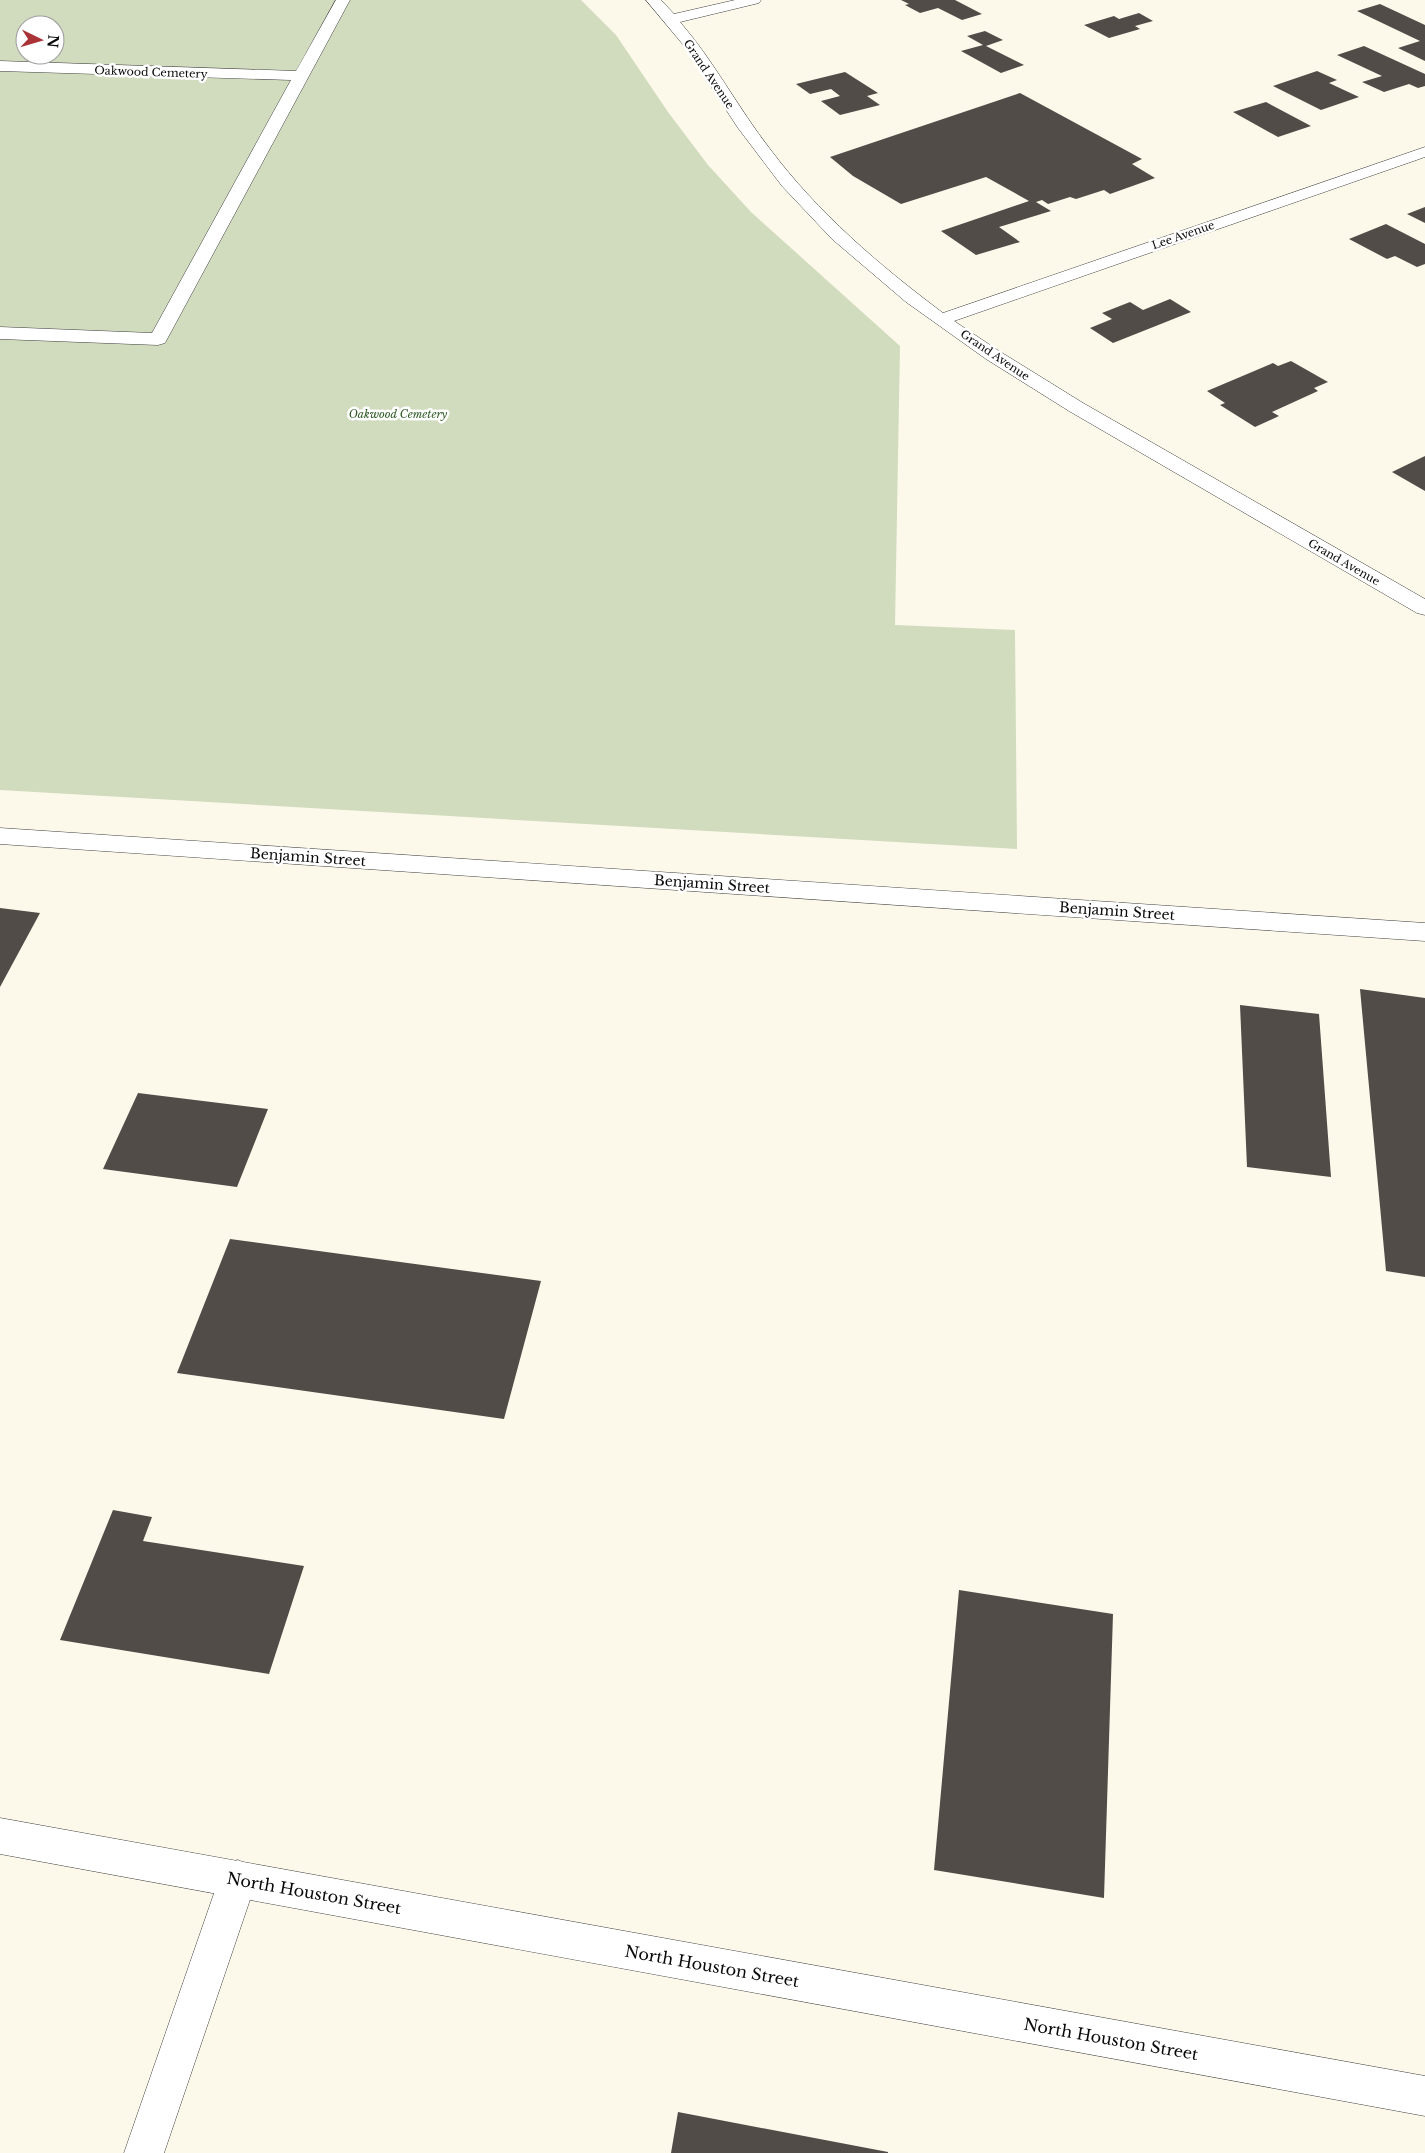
<svg xmlns="http://www.w3.org/2000/svg" width="1425" height="2153" viewBox="0 0 1425 2153" font-family="'Libre Baskerville',serif">
<style>
.cemetery{fill:#d1dbbe;fill-rule:evenodd}
.building{fill:#514c48}
.lines{fill:none;stroke-linecap:round;stroke-linejoin:round}
.lane-casing{stroke:#3d3d3d;stroke-width:1}
.street-casing{stroke:#3d3d3d;stroke-width:1}
.lane{fill:#fff;fill-rule:evenodd}
.street{fill:#fff;fill-rule:evenodd}
.labels{text-anchor:middle;dominant-baseline:central;stroke-width:5;stroke-linejoin:round;paint-order:stroke}
.far-street-label{font-size:11px;fill:#0a0a0a;stroke:#fff}
.far-park-label{font-size:11px;font-style:italic;fill:#2d5923;stroke:#fff}
.street-label{font-size:14px;fill:#0a0a0a;stroke:#fff}
.near-street-label{font-size:16px;fill:#0a0a0a;stroke:#fff}
</style>
<rect width="100%" height="100%" fill="#fdf9ea"/>
<path class="cemetery" d="M0,0h581l35,35 52,77 40,53 43,47 149,134 -5,279 120,5 2,219 -1017,-59zM25,25h30v30h-30z"/>
<path class="building" d="M901,0h54l27,14 -20,6 -24,-12 -18,5 -15,-8 4,-1z
M1380,4l45,21v36l-27,-13 22,-7 -63,-30z
M1139,13l14,8 -18,5 5,3 -31,9 -25,-13 30,-9 5,3z
M985,31l18,9 -17,6 38,19 -23,8 -40,-22 22,-6 -16,-9z
M1364,46l61,28v12l-7,2 -9,-4 -25,8 -22,-10 20,-6 -45,-21z
M1317,71l20,9 -8,3 30,14 -38,13 -48,-24z
M845,72l33,21 -11,3 13,9 -40,10 -19,-14 19,-5 -9,-7 -21,5 -14,-10z
M1020,93l122,66 -10,5 23,14 -45,16 -6,-4 -28,9 -6,-2 -22,7 -6,-4 -6,2 15,9 -52,16 21,15 -44,13 -35,-24 88,-30 -43,-24 -85,27 -48,-28 -23,-19z
M1266,102l45,24 -33,11 -45,-25z
M1425,207v16l-18,-9z
M1386,224l39,20v20l-8,3 -22,-11 -8,3 -38,-20z
M1170,299l21,13 -78,31 -23,-15 22,-9 -10,-6 28,-11 13,8z
M1291,361l37,21 -14,6 4,3 -46,21 7,4 -24,11 -35,-22 5,-2 -18,-12 66,-28 5,3z
M1425,456v35l-33,-19z
M0,908l40,5 -40,74z
M1360,989l65,9v279l-39,-6z
M1240,1005l79,9 12,163 -84,-10z
M138,1093l130,16 -31,78 -134,-18z
M230,1239l311,42 -37,138 -327,-46z
M113,1510l39,7 -9,24 161,25 -35,108 -209,-34z
M959,1590l154,24 -9,284 -170,-28z
M678,2112l210,40v1h-217z"/>
<g class="lines">
<defs>
<path id="lane" d="M336,0h14l-185,343 -7,2 -158,-6v-12l152,6 139,-253 -291,-9v-10l296,10z
M238,1860l13,6 6,13 -93,274h-40l95,-274 6,-13z"/>
<path id="street" d="M646,0h15l13,14 61,-14h26l-2,3 -79,19c34,39 58,86 90,127 48,64 109,116 173,164l482,-166v10l-471,164 45,30 84,52 342,196v16l-8,-2 -348,-202 -83,-52 -80,-57 -74,-63 -50,-53 -44,-58 -53,-81z
M0,828l1425,95v18l-1425,-97z
M0,1818l1425,258v40l-1425,-262z"/>
</defs>
<use href="#lane" class="lane-casing"/>
<use href="#street" class="street-casing"/>
<use href="#lane" class="lane"/>
<use href="#street" class="street"/>
</g>
<g class="labels">
<g class="far-street-label">
<text transform="translate(151 72) rotate(2)">Oakwood Cemetery</text>
<text transform="translate(709 74) rotate(56)">Grand Avenue</text>
<text transform="translate(1183 235) rotate(-19)">Lee Avenue</text>
<text transform="translate(995 355) rotate(34)">Grand Avenue</text>
<text transform="translate(1344 562) rotate(30)">Grand Avenue</text>
</g>
<g class="far-park-label">
<text x="398" y="414">Oakwood Cemetery</text>
</g>
<g class="street-label">
<text transform="translate(308 857) rotate(4)">Benjamin Street</text>
<text transform="translate(712 884) rotate(4)">Benjamin Street</text>
<text transform="translate(1117 911) rotate(4)">Benjamin Street</text>
</g>
<g class="near-street-label">
<text transform="translate(314 1893) rotate(10)">North Houston Street</text>
<text transform="translate(712 1966) rotate(10)">North Houston Street</text>
<text transform="translate(1111 2039) rotate(10)">North Houston Street</text>
</g>
</g>
<g transform="translate(40 40) rotate(95)"><circle r="24" fill="#ffffff" stroke="#9d9d9d"/>
<path d="M0-4L9 19L0 12L-9 19Z" fill="#aa3337"/>
<text y="-8" font-size="14" font-weight="bold" text-anchor="middle" fill="#0a0a0a">N</text>
</g>
</svg>
